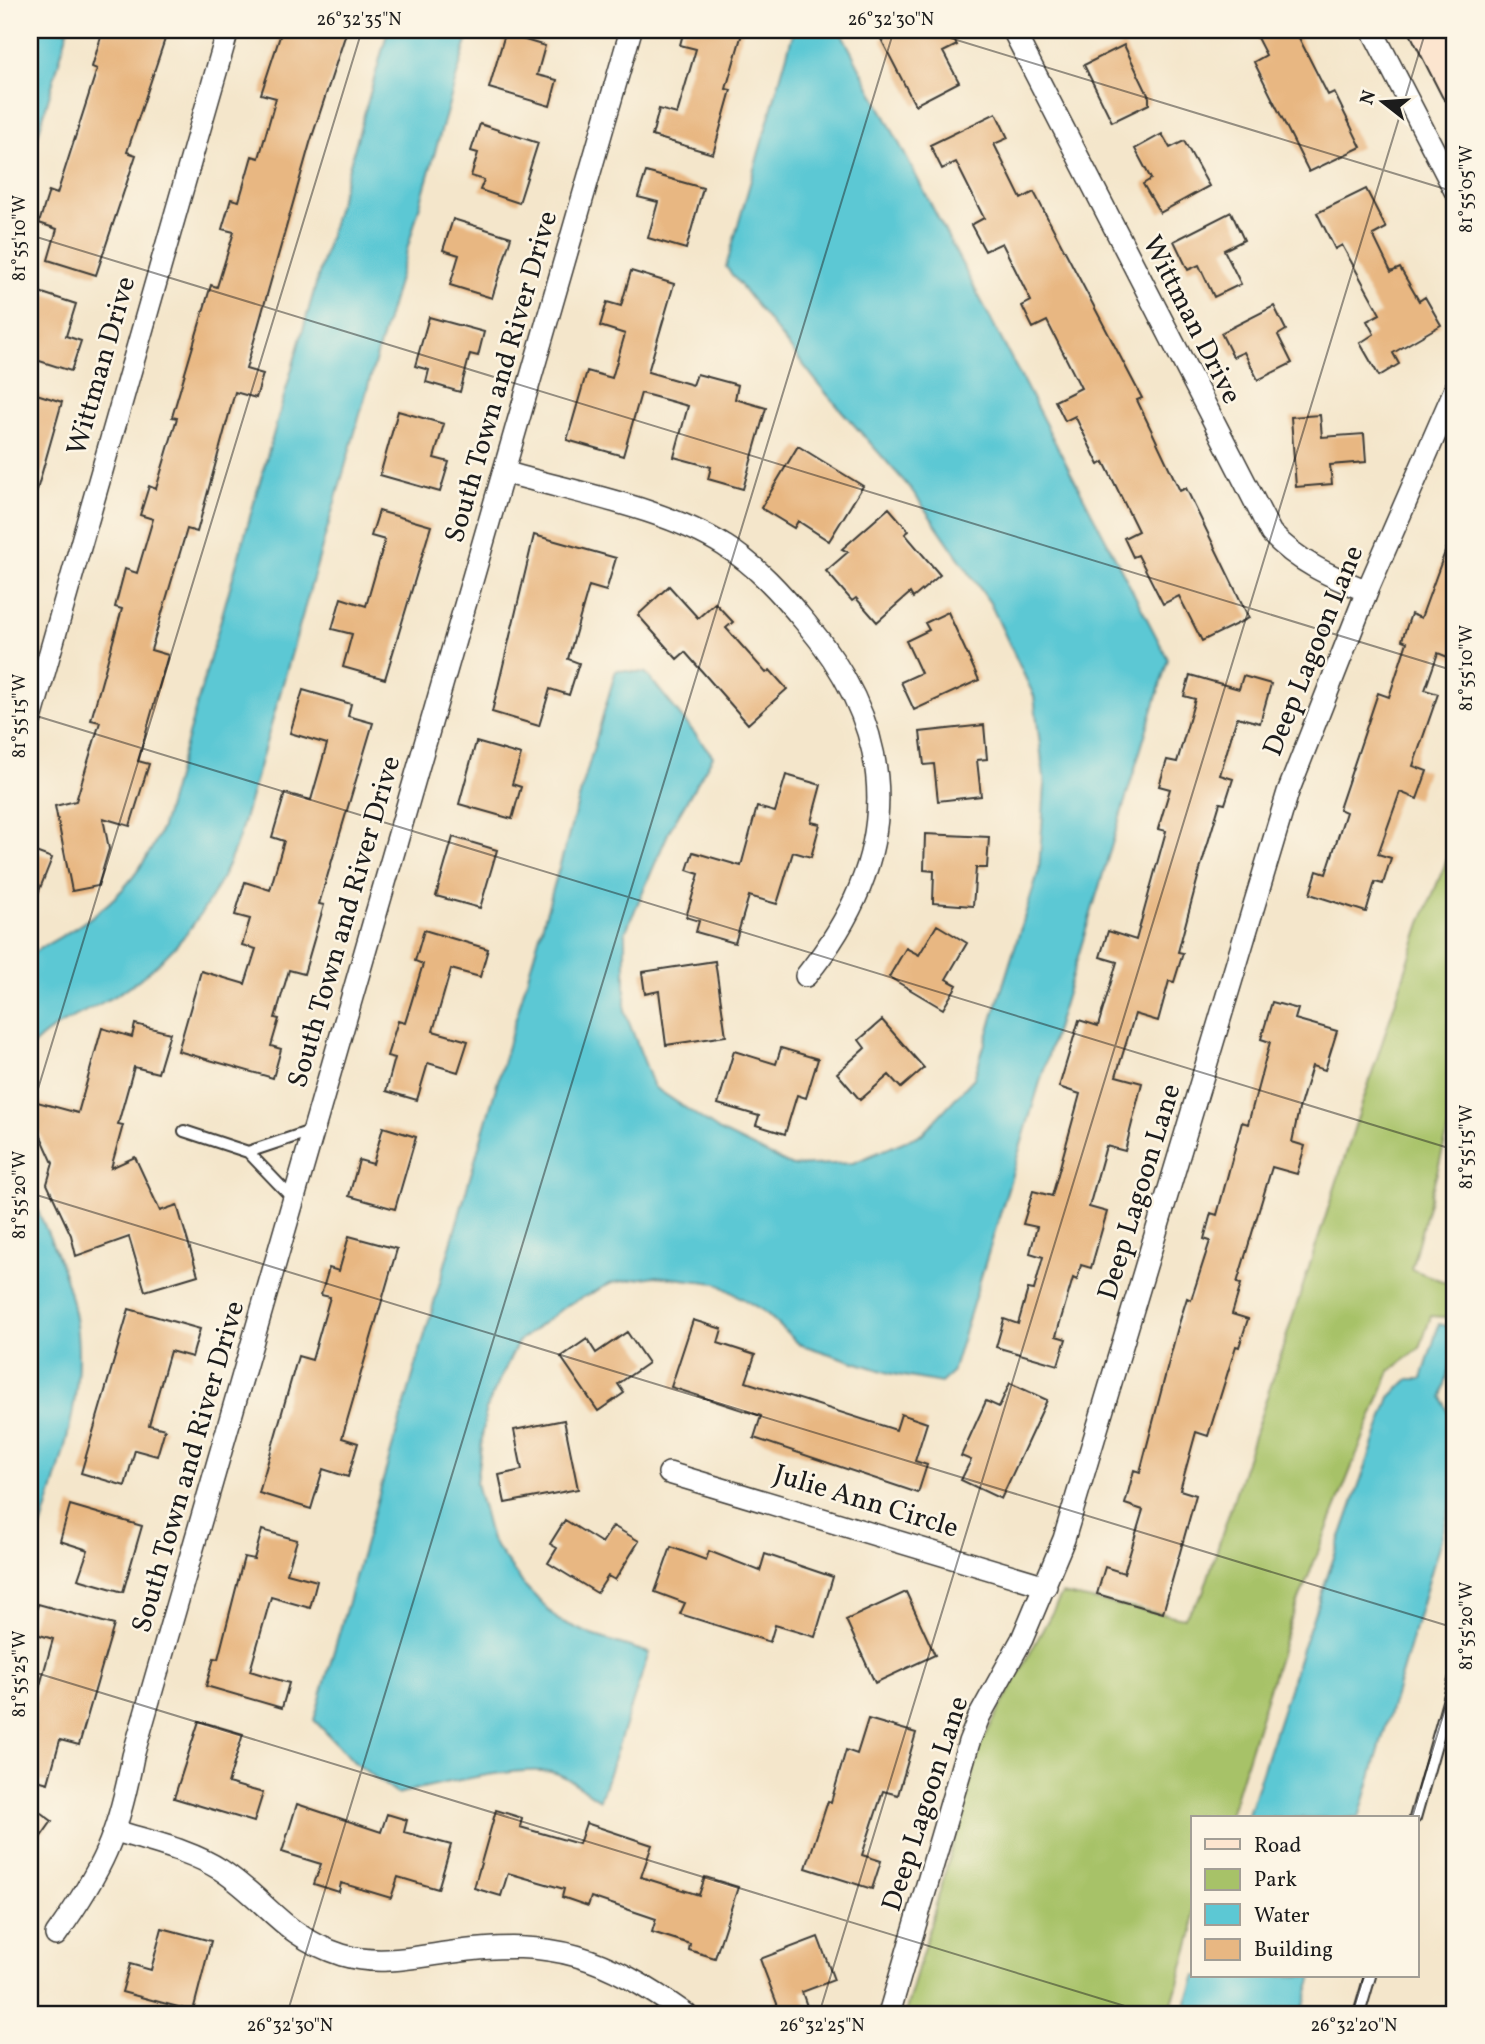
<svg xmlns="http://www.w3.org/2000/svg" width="1485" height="2044" viewBox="0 0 1485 2044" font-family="Vollkorn,serif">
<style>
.green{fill:#a7c268;stroke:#626f42;stroke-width:2}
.water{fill:#5cc8d4;stroke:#3c7278;stroke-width:2}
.building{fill:#e8b782}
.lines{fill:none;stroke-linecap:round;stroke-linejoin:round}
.lane-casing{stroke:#3c3a36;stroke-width:14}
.street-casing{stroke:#3c3a36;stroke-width:24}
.secondary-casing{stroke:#3c3a36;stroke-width:32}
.lane{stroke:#fff;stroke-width:10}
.street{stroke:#fff;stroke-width:21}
.secondary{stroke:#fce5cf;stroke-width:28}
.ticks{fill:none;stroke:#1c1c1c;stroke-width:2;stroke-opacity:0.45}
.labels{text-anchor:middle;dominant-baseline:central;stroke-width:5;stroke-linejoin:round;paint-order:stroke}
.street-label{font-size:28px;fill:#1c1c1c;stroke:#fcf5e5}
.neatline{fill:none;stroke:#1c1c1c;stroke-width:2.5}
.ticks-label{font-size:18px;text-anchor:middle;fill:#1c1c1c}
</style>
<rect width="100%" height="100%" fill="#fcf5e5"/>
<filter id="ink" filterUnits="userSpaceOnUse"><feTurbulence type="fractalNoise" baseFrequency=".0143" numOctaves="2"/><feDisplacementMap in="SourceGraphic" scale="14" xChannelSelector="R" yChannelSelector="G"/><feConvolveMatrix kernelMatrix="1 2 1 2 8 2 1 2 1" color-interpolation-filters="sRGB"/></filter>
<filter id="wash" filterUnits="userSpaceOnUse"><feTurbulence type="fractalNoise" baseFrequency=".00686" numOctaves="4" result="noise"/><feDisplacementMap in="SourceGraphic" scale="28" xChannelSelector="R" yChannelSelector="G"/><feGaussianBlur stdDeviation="1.57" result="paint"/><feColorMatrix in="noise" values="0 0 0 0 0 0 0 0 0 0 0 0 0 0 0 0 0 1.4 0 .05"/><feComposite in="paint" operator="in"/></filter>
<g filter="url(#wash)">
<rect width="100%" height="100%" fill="#f4e6cb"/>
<path class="green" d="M1455,840v265l-44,164 44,17v32l-24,-2 -11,32 -30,23 -101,254 -60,193h-36v114l-24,82h-264l77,-272 80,-148 122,24 19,-25 218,-670z"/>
<path class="water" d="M30,30h38l-38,133z
M388,30h82l-231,807c-23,65 -63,122 -123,158 -28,17 -64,28 -86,54v-95c62,-34 103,-59 132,-127z
M794,30h46l328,629 -216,714 -11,10 -49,-9 -93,-30 -34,-32 -49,-29 -61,-7 -43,7 -45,22 -49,37 -32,67 -10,74 15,57 33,45 34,35 34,15 57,18 -49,147c-13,-8 -27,-20 -42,-26 -30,-12 -128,12 -161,20l-43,-32 -40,-42 302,-1050 30,3 67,83 -43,73 -45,104v79l29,75 66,44 72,35 61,-3 69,-29 52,-56 65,-208 6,-84 -11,-90 -44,-93 -79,-114 -86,-97 -99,-125z
M30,1193c18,41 38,81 45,125 14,82 -23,169 -45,246z
M1439,1324l16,4v19l-13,50 13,32v62l-96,327h-112l56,-172 87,-249 19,-18h13z
M1196,1976h117l-12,38h-118z"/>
<g id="blocks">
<path class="building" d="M103,30h65l-41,122 9,3 -40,120 -48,-15 9,-31 -18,-6 10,-32 8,3 40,-125 -5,-2z
M282,30h65l-37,113 -64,226 17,5 -7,24 -21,-6 -38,140 -10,-3 -36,121 17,5 -30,106 11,3 -19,62 -27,-8 6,31 -11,37 -26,5 -17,-85 21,-5 24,-79 -9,-2 31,-111 -7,-2 10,-38 12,4 16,-54 -13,-4 9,-29 7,3 21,-71 -5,-1 39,-132 6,2 17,-55 -12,-3 9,-30 8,2 13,-45 7,2 17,-60 -15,-4z
M684,30h59l-17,59 5,1 -18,64 -61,-18 7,-27 18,5 19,-65 -16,-4z
M899,30h50l8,15 -14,7 16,30 -44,23 -34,-66z
M1253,30h42l33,65 6,-3 27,55 -52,25 -55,-110 12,-7z
M505,34l40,12 -8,29 20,5 -7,26 -61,-18z
M1124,45l25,52v7l-37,18 -28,-57z
M996,113l12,25 -14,6 27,55 13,-7 108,206 -5,2 43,91 6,-3 63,130 -47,23 -23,-45 -16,8 -25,-49 -5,2 -9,-19 14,-7 -34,-69 -5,3 -24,-49 -10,5 -10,-20 26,-13 -34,-67 -14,7 -11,-22 9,-5 -29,-58 -17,8 -14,-26 13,-7 -28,-56 -14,7 -12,-24z
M480,124l58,19 -19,60 -39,-13 4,-10 -13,-4 7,-23 -7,-2z
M1162,134l8,14 14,-7 25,45 -49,27 -17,-29 8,-5 -16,-30z
M646,172l57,16 -17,61 -38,-11 10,-36 -20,-5z
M1366,189l20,39 -13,7 18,37 9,-4 19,33 6,-4 16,28 -48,28 6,11 -20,12 -19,-33 14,-9 -7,-13 13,-7 -38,-69 -7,4 -18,-36z
M1231,212l13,28 -20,10 17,34 -27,13 -15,-32 -11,5 -14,-29z
M453,219l58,18 -19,61 -42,-13 9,-30 -16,-5z
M631,271l43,13 -26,88 45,13 4,-11 41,11 -3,14 31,9 -23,81 -35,-10 3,-12 -37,-10 14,-51 -47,-13 -18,63 -56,-16 20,-69 25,7 13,-44 -25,-8 7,-24 14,4z
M30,289l46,15 -10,32 15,5 -10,30 -41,-13z
M1274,306l12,24 -8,5 14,28 -34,17 -14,-28 -11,5 -12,-24z
M429,317l55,15 -6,24 -8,-2 -10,38 -34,-10 3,-12 -14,-4z
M30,392l32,10 -27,95 -5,-1z
M398,411l46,13 -10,34 15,4 -9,30 -60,-17z
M1320,415l2,22 42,-3 2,28 -36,3 2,19 -36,3 -5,-70z
M798,446l65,40 -34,55 -31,-20 -4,7 -33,-20z
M889,508l20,23 -4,3 35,41 -27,23 -3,-5 -33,29 -21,-24 -4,3 -26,-30 22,-19 -6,-3z
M379,511l52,15 -46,153 -42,-12 9,-33 -20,-5 9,-31 25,8 19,-66 -14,-4z
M1453,530l2,130 -17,-7 -13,37 13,4 -25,72 14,5 -10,28 -17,-7 -22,62 13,4 -8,26 -8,-2 -9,30 -56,-18 7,-23 9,3 20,-62 -7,-3 39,-116 11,4 18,-55 -5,-2 9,-26 10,4z
M534,535l82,23 -10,33 -17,-5 -21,73 11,4 -10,32 -19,-6 -11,37 -47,-14z
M669,586l29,32 17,-15 18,19 -7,6 40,45 4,-3 17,19 -39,35 -63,-72 -8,7 -39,-44z
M948,612l31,68 -65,30 -13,-28 20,-9 -15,-32 23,-11 -4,-7z
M1190,675l49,14 4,-13 28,8 -11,39 -23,-6 -17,58 13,4 -8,25 -5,-1 -19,63 -23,86 5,1 -9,29 -5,-1 -11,40 -23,-7 -19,62 26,7 -17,68 -19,-5 -17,61 18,5 -16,56 -10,-3 -4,15 -4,-2 -17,58 10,3 -8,26 -62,-18 8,-28 14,5 10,-35 6,1 9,-33 -13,-4 7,-26 -14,-3 10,-33 19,5 28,-102 -21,-7 20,-67 19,6 19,-64 -17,-5 8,-26 28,9 30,-109 -8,-2 12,-40 -11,-3 8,-26 10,2 18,-63 -11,-3z
M303,690l48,14 -3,12 25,7 -54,181 5,1 -20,69 -15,-4 -14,48 4,1 -8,27 10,3 -8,29 -95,-27 23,-80 44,13 11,-35 -14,-4 8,-26 -15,-4 10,-33 25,8 14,-49 -12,-4 13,-44 26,7 16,-56 -37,-11z
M984,725l3,34 -10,1 4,36 -43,5 -4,-37 -10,1 -4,-33z
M476,742l45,13 -9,29 9,3 -9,32 -53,-15z
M786,775l35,10 -10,37 9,2 -9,33 -18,-5 -16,52 -28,-8 -14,47 -39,-11 3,-11 -13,-4 13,-43 -12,-4 6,-18 48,14 16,-59 18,5z
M925,834l64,3 -2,31h-11l-3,38 -40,-3 1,-32 -10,-1z
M453,837l44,13 -17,58 -44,-12z
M30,850l22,8 -21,53h-1z
M937,925l30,18 -21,36 11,6 -14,24 -54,-32 17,-29 13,7z
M424,930l64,19 -8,28 -29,-8 -18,62 35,10 -10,31 -30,-9 -11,37 -31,-9 9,-33 -8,-2 11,-35 7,2 18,-59 -8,-3z
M715,961l11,75 -60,9 -7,-54 -14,3 -3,-22z
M1272,1002l26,7 -3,10 42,12 -12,39 -13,-4 -13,43 -7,33 13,4 -8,28 -25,-7 -35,116 4,1 -9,30 16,5 -9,28 -3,-1 -28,90 -12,-4 -16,58 16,5 -33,118 -66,-19 8,-27 19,6 19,-63 -18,-6 9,-34 6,2 38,-145 9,-29 4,2 19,-59 -6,-2 7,-26 6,2 25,-93 6,2 22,-82 -9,-3z
M882,1020l42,48 -23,20 -12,-13 -29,25 -23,-27 28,-25 -6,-8z
M135,1024l35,9 -12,40 -24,-6 -16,57 5,1 -12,43 24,-11 25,54 17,-6 21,70 -53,16 -16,-54 -53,19 -5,-21 -24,-51 6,-21 -23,-51v-12l48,13 24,-85 30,9z
M781,1048l37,11 -12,39 -9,-3 -12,39 -29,-9 3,-9 -41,-12 16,-53 42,13z
M383,1127l33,10 -21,72 -46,-13 10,-36 14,4z
M349,1236l48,13 -55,189 16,5 -10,34 -25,-8 -12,40 -52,-16 39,-137 14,4 18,-63 -9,-2 8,-27 10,3z
M129,1309l71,20 -8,28 -22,-6 -21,74 16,4 -8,27 -22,-6 -10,36 -44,-13z
M693,1320l29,9 -4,14 37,12 -9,27 150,48 5,-16 26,9 -12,38 12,4 -9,28 -164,-55 7,-22 -90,-29z
M627,1332l21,31 -30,21 6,9 -26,18 -37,-54 26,-18 9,14z
M1010,1383l37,17 -46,99 -40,-19 10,-20 -10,-4 25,-55 13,6z
M564,1420l14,69 -73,14 -6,-28 23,-5 -8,-40z
M70,1505l72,21 -19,66 -45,-13 10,-29 -28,-9z
M565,1520l37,23 11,-17 26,15 -24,39 -7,-4 -11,17 -49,-30 9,-15 -7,-4z
M262,1530l35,10 -10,33 30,8 -7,27 -39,-11 -21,74 39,12 -7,25 -76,-22 8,-28 4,1 26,-102 10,2z
M671,1547l35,13 3,-9 51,20 5,-17 68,23 -18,60 -40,-12 -5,17 -90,-28 5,-11 -30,-11z
M906,1592l29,63 -60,28 -29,-63z
M38,1604l76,21 -35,120 -19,-5 -12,43 -18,-5v-76l5,1 18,-64 -23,-7z
M868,1719l48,14 -18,62 -15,-4 -21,64 19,6 -9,28 -66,-21 22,-67 3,1 15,-52 11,4z
M199,1721l44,13 -15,49 35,10 -9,29 -80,-24z
M297,1804l84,28 6,-18 20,6 -3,12 47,13 -13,44 -40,-12 -7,21 -50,-15 -2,9 -25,-8 7,-20 -39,-12z
M30,1805l22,16 -22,31z
M496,1810l26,8 -2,9 59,17 7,-21 66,22 -11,32 58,18 6,-18 33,10 -23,71 -26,-8 1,-6 -38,-12 4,-13 -65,-22 -3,9 -26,-9 2,-8 -56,-16 -7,23 -27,-8z
M162,1928l49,13 -18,70 -71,-19 8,-28 21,6z
M818,1937l16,43 -32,12 6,17 -13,5h-14l-21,-55z"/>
</g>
</g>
<g filter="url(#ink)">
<use href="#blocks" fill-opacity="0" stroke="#3c3a36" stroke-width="2"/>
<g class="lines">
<defs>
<path id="lane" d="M184,1131l64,21 46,48
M248,1152l66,-22
M1415,1818l40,-141
M1359,2014l11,-38"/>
<path id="street" d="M1013,30l258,503c27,29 59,43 96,58
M1372,30l83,161
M504,472c68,20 162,36 221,74 31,19 57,48 80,76 98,116 96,237 1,354
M31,719l197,-689
M669,1473l377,113
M116,1831c35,11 74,19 105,39 47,31 61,66 121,85 36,11 74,2 111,-3 102,-14 150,4 233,62
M56,1935c47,-66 62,-99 77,-179l498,-1726
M889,2014l80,-272 10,-25 43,-78 42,-100 224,-747 79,-201 88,-202"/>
<path id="secondary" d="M1425,30l30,59"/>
</defs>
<use href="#lane" class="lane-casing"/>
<use href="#street" class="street-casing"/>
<use href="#secondary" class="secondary-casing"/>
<use href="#lane" class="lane"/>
<use href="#street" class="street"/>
<use href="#secondary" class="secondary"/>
</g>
</g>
<path class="ticks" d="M924,30l531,162M30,235l1425,436M30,714l1425,436M30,1115l332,-1085M30,1193l1425,435M30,1671l1121,343M1412,1818l43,-142M287,2014l607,-1984M819,2014l607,-1984M1352,2014l12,-38"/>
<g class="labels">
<g class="street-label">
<text transform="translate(1191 320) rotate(63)">Wittman Drive</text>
<text transform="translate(102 366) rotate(-74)">Wittman Drive</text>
<text transform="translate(502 377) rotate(-74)">South Town and River Drive</text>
<text transform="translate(1314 651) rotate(-68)">Deep Lagoon Lane</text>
<text transform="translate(345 922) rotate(-74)">South Town and River Drive</text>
<text transform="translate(1140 1192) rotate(-73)">Deep Lagoon Lane</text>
<text transform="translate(189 1467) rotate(-74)">South Town and River Drive</text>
<text transform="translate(866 1502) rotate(17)">Julie Ann Circle</text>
<text transform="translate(926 1804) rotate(-72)">Deep Lagoon Lane</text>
</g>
</g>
<rect width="1485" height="2044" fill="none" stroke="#fcf5e5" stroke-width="77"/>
<rect x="1191" y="1816" width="228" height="161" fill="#fcf5e5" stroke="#a29e95" stroke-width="2"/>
<rect x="1205" y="1839" width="35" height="10" fill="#fce5cf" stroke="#a29e95" stroke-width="2"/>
<text x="1254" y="1852" font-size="21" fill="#1c1c1c">Road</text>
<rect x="1205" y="1869" width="35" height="21" fill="#a7c268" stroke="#a29e95" stroke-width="2"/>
<text x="1254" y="1886" font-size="21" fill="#1c1c1c">Park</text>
<rect x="1205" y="1904" width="35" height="21" fill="#5cc8d4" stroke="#a29e95" stroke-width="2"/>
<text x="1254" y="1922" font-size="21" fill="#1c1c1c">Water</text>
<rect x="1205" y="1939" width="35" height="21" fill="#e8b782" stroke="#a29e95" stroke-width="2"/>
<text x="1254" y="1956" font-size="21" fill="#1c1c1c">Building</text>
<g transform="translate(1383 102) rotate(287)" stroke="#fcf5e5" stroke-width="5" paint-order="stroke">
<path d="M0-5L12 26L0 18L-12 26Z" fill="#1c1c1c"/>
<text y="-10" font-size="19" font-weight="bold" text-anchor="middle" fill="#1c1c1c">N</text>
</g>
<rect x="38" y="38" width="1408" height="1968" class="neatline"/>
<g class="ticks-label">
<text x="359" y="25">26°32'35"N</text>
<text x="891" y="25">26°32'30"N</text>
<text transform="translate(1466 189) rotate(-90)" y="6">81°55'05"W</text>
<text transform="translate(19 238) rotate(-90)" y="6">81°55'10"W</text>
<text transform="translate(1466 668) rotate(-90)" y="6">81°55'10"W</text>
<text transform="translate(19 716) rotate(-90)" y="6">81°55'15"W</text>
<text transform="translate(1466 1147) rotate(-90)" y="6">81°55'15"W</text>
<text transform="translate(19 1195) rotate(-90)" y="6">81°55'20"W</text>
<text transform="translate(1466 1626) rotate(-90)" y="6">81°55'20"W</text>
<text transform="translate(19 1674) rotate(-90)" y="6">81°55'25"W</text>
<text x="290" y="2031">26°32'30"N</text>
<text x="822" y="2031">26°32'25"N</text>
<text x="1354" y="2031">26°32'20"N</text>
</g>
</svg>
